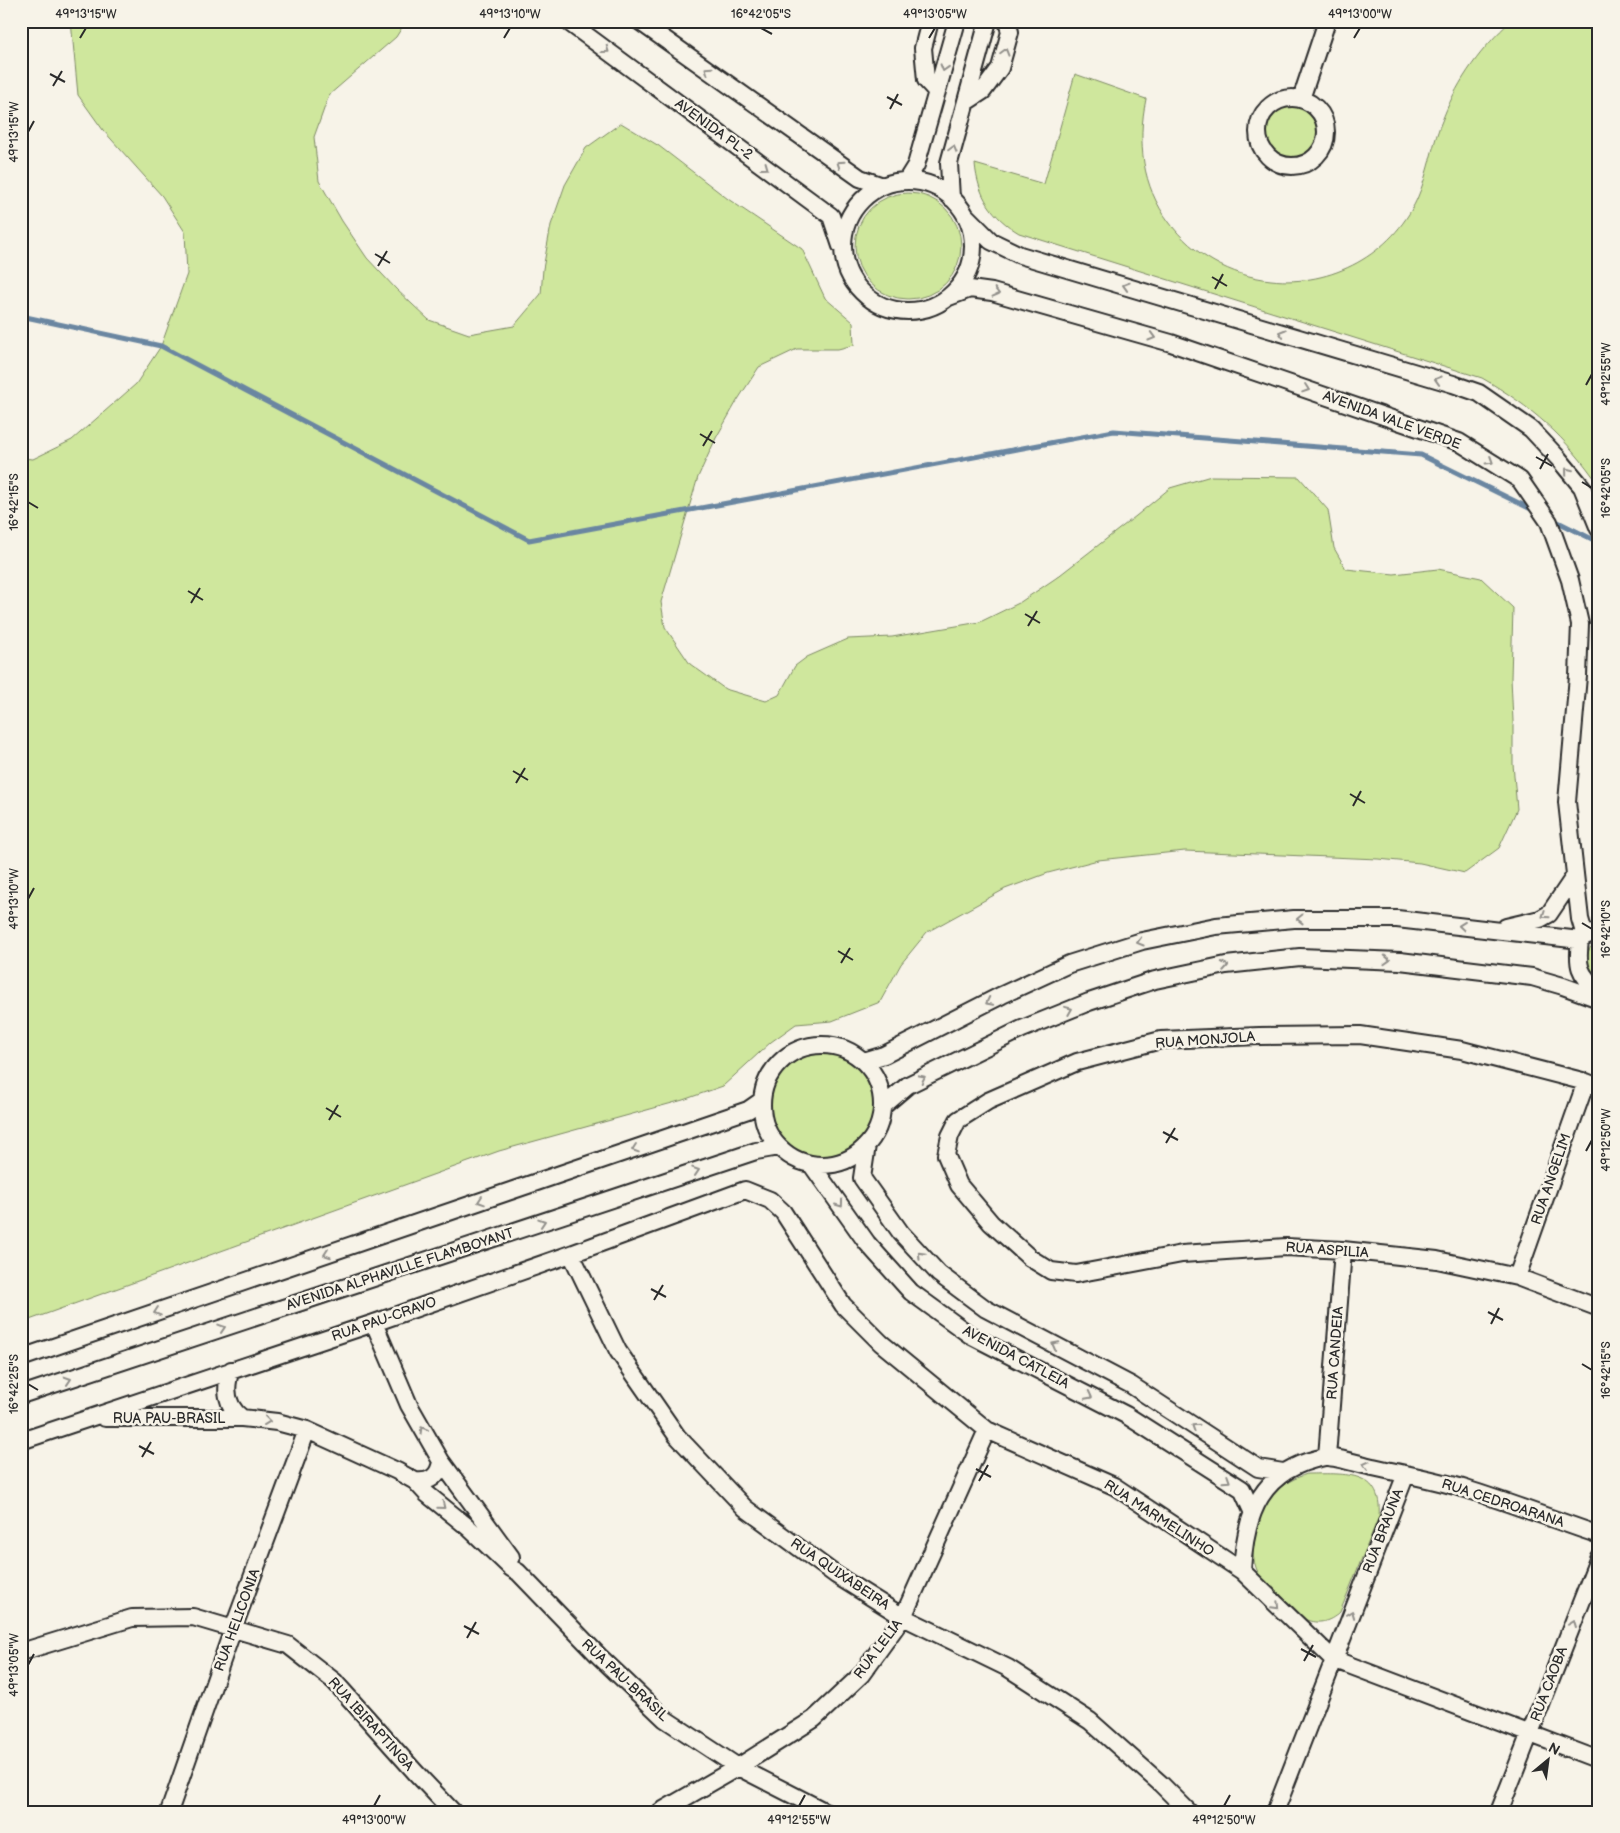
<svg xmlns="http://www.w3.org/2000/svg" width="1620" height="1833" viewBox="0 0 1620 1833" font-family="'Balsamiq Sans',sans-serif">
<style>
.green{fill:#cfe79d;stroke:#7d8964}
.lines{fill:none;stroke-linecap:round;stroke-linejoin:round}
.stream{stroke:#6a86a1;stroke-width:5}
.minor-casing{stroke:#2b2b2b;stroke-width:20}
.minor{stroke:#f7f3e8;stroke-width:16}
.oneway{stroke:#918f8a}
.ticks{fill:none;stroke:#2b2b2b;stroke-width:2}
.labels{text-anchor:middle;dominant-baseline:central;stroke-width:5;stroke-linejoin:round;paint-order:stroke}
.street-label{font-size:14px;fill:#2b2b2b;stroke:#f7f3e8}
.neatline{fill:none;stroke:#2b2b2b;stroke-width:2}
.ticks-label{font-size:12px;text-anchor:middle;fill:#2b2b2b}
</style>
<rect width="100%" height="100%" fill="#f7f3e8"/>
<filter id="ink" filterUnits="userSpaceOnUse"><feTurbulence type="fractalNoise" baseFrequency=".02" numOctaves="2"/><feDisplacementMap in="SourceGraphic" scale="10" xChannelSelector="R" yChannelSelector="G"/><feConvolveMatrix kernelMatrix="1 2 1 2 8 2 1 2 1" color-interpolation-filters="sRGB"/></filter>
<g filter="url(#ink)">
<path class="green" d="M71,21h335l-10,16 -67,58 -15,42 5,44 23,40 25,37 29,31 33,31 40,14 45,-8 27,-32 2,-25 8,-44 14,-40 21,-37 35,-25 38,23 69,53 74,50 23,49 28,24 1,23 -16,4h-41l-38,18 -22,34 -21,37 -18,39 -37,125 4,25 25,37 35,25 41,12 13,-6 16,-29 12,-9 41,-18 44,-2 88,-15 39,-19 37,-25 80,-62 34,-28 41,-12 88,1 29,33 6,38 12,21 48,5 44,-5 43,9 32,30 -2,70 2,43v43l4,45 -18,39 -34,25 -45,-10 -42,-4 -193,-8 -87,9 -50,13 -43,16 -78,43 -26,32 -21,38 -48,19 -36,3 -25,18 -48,44 -40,14 -184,51 -478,172v-865l12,1 39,-19 64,-56 25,-38 26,-72 -2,-42 -23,-36 -59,-66 -25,-35z
M1511,21h88v464c-32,-47 -68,-79 -117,-107l-463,-145c-27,-16 -41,-37 -44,-69l69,20 31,-110 71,25c-9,43 -4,87 23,123 24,33 62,54 102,58 60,7 121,-26 146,-81 12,-27 15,-56 27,-83 14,-36 38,-69 67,-95z
M1267 132a25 25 0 1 1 50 0a25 25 0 1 1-50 0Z
M855 246a53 53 0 1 1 106 0a53 53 0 1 1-106 0Z
M1596,941h3v38c-13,-13 -18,-23 -3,-38z
M770 1105a52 52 0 1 1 104 0a52 52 0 1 1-104 0Z
M1307,1474c33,0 76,-6 72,42l-39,96c-11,11 -24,13 -38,6 -10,-10 -34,-29 -41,-40 -16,-25 -7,-65 13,-85 10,-10 21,-15 33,-19z"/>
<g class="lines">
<path class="stream" d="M21,316l140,30 368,194 585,-109 307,24 110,54
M1558,522l36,18"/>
<defs>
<path id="minor" d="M567,21l264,195 10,30
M639,21l221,157 23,8
M930,21l-7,27 3,32 11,12
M1258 132a34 34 0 1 1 68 0a34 34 0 1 1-68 0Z
M1301,99l26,-78
M966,102l17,-11 17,-23 10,-36 -3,-11
M906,181l10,-16 41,-144
M843 246a65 65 0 1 1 130 0a65 65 0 1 1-130 0Z
M951,198l-2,-35 39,-142
M966,216l25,25 29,14 433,129 26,9 52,36 27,29 24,29 17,42
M949,297l21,-8 22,3 179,51 288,99 61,38 29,42 21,58 10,44 -2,52 -11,126 13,117 5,17
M1506,927l34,-8 9,-5 25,-37
M1599,931l-14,5 -5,4c-3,25 -2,34 19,51
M762 1105a60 60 0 1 1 120 0a60 60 0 1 1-120 0Z
M864,1061l20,-6 118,-60 67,-31 73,-23 74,-15 78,-7h103l183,21
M1599,1087l-13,-5 -124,-32 -102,-15 -101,1 -98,4 -84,22 -89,39 -30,19 -8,16 -4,19 13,30 32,38 39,35 21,13 25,3 106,-20 104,-7 57,3 94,10 80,17 82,31
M882,1107l26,-22 114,-56 67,-27 66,-22 71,-15 74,-8 100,4 132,16 31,9 36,13
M867,1145l-5,33 39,55 38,41 47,35 145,76 127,83 25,4
M811,1164l56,79 44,49 59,43 156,80 116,74 10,22
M571,1254l47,97 59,85 68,72 91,67 67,42 105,51 82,53 71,63 28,28
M1517,1277l69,-195
M374,1323l35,82 32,56 70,96
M21,1358l727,-248 13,-9
M231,1370c-7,19 -5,36 11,48
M21,1395l735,-244 23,-4
M105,1418h137l35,4 30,8 90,41 18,10 12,13 42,34 42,40 7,4 81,84 66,63 73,48 88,45
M21,1441l353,-118 197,-69 174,-64 25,10 13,12 60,93 38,38 106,87 127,56 128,85 91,88 266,101
M1327,1457l16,-207
M415,1481c15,2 24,-5 26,-20
M1242,1571c3,-58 19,-102 83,-114 9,-1 37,8 48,10 31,7 63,13 93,22 44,14 89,31 133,46
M21,1652l111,-34 61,-1 95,28 46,36 82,92 37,39
M169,1812l64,-183 74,-199
M660,1812l78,-45 76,-48 47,-44 42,-58 84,-187
M1275,1812l131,-338
M1499,1812l100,-255"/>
</defs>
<use href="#minor" class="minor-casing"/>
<use href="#minor" class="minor"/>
</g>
<defs><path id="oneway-chevron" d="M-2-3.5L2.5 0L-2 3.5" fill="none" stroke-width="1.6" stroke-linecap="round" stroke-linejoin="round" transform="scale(1.25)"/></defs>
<g class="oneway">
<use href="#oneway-chevron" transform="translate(606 50) rotate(36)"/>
<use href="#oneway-chevron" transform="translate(1005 52) rotate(-74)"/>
<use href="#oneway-chevron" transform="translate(944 68) rotate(107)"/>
<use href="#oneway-chevron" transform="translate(708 70) rotate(-145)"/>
<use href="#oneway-chevron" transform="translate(953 149) rotate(-75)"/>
<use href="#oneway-chevron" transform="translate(840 164) rotate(-145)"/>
<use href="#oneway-chevron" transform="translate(765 167) rotate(36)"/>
<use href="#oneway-chevron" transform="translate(1126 286) rotate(-163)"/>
<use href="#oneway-chevron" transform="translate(996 293) rotate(14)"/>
<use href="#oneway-chevron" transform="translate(1282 333) rotate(-163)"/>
<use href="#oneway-chevron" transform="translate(1152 337) rotate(16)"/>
<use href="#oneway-chevron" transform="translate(1438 380) rotate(-163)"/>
<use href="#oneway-chevron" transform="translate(1306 389) rotate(19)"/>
<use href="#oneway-chevron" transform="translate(1490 461) rotate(32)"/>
<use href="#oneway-chevron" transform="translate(1568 471) rotate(-129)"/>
<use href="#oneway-chevron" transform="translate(1545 915) rotate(146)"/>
<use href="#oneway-chevron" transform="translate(1300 919) rotate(179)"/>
<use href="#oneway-chevron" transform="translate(1462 926) rotate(-174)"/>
<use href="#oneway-chevron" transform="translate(1140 942) rotate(164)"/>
<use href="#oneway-chevron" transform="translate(1387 960) rotate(2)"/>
<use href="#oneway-chevron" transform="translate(1225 966) rotate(-10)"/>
<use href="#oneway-chevron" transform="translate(989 1002) rotate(153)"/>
<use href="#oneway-chevron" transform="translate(1069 1010) rotate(-22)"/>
<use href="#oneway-chevron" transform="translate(922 1078) rotate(-26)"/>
<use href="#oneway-chevron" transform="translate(635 1149) rotate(161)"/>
<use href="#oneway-chevron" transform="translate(696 1171) rotate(-18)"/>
<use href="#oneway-chevron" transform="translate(481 1201) rotate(161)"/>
<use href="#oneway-chevron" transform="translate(840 1204) rotate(54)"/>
<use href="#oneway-chevron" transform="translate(542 1222) rotate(-18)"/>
<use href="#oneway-chevron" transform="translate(327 1254) rotate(161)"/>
<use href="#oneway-chevron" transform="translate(921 1255) rotate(-133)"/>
<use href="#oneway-chevron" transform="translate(157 1312) rotate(161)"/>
<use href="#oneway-chevron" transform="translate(222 1328) rotate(-18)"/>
<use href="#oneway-chevron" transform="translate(1055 1345) rotate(-152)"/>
<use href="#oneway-chevron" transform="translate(68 1380) rotate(-18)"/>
<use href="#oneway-chevron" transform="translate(1089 1396) rotate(27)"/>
<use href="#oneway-chevron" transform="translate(267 1421) rotate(7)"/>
<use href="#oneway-chevron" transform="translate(1195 1427) rotate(-147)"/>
<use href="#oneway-chevron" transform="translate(423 1430) rotate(-120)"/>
<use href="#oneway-chevron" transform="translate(1366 1465) rotate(-167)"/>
<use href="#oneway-chevron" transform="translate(1227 1480) rotate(33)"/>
<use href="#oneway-chevron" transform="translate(442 1506) rotate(39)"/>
<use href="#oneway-chevron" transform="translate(1276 1606) rotate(45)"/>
<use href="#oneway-chevron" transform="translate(1351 1614) rotate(-69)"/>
<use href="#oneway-chevron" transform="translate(1573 1624) rotate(-69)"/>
</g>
</g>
<path class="ticks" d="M761,28l11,6M80,38l6,-10M504,38l6,-10M929,38l6,-10M1354,38l6,-10M50,74l15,8M53,86l9,-15M887,97l15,8M890,109l8,-15M28,132l6,-11M375,254l15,9M378,266l9,-15M1212,277l15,9M1215,289l8,-15M1586,385l6,-11M700,434l15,9M703,446l9,-15M1536,457l16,9M1540,469l8,-15M1582,482l10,6M28,502l10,6M188,591l15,9M191,603l9,-15M1025,614l15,9M1028,626l9,-15M513,771l15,9M516,783l9,-15M1350,794l15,9M1353,806l8,-15M28,899l6,-11M1582,923l10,6M838,951l15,9M841,963l9,-15M326,1108l15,9M329,1120l9,-15M1163,1132l15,8M1166,1143l9,-15M1586,1151l6,-11M651,1289l15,8M654,1300l9,-15M1488,1312l15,8M1491,1324l8,-16M1582,1364l10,6M28,1384l10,6M139,1446l15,8M142,1457l9,-15M976,1469l15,8M979,1481l9,-16M464,1626l15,8M467,1638l9,-16M1301,1649l15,8M1304,1661l9,-16M28,1665l6,-11M374,1806l6,-11M799,1806l6,-11M1224,1806l6,-11"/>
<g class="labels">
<g class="street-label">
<text transform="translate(714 129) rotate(36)">AVENIDA PL-2</text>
<text transform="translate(1392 420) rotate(20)">AVENIDA VALE VERDE</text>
<text transform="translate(1205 1040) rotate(-4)">RUA MONJOLA</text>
<text transform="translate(1551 1179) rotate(-71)">RUA ANGELIM</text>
<text transform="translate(1327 1250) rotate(4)">RUA ASPILIA</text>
<text transform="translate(400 1269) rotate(-18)">AVENIDA ALPHAVILLE FLAMBOYANT</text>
<text transform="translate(384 1319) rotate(-19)">RUA PAU-CRAVO</text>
<text transform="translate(1335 1353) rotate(-86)">RUA CANDEIA</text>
<text transform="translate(1016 1357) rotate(28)">AVENIDA CATLEIA</text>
<text x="169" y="1418">RUA PAU-BRASIL</text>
<text transform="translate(1503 1503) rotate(18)">RUA CEDROARANA</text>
<text transform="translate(1159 1518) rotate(33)">RUA MARMELINHO</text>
<text transform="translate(1383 1531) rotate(-69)">RUA BRAUNA</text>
<text transform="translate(840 1574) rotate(34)">RUA QUIXABEIRA</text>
<text transform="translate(237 1620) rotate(-70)">RUA HELICONIA</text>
<text transform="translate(878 1649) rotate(-53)">RUA LELIA</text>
<text transform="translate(625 1680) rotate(43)">RUA PAU-BRASIL</text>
<text transform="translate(1549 1684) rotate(-69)">RUA CAOBA</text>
<text transform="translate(371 1724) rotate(48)">RUA IBIRAPTINGA</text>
</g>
</g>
<rect width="1620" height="1833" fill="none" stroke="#f7f3e8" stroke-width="55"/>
<g transform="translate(1548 1760) rotate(29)" stroke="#f7f3e8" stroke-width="4" paint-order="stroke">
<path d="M0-4L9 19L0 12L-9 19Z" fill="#2b2b2b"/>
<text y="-8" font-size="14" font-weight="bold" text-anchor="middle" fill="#2b2b2b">N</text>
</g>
<rect x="28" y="28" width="1564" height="1778" class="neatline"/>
<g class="ticks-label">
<text x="86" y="18">49°13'15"W</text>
<text x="510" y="18">49°13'10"W</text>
<text x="761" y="18">16°42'05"S</text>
<text x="935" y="18">49°13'05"W</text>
<text x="1360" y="18">49°13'00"W</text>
<text transform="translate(14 132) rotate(-90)" y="4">49°13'15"W</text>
<text transform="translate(1606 374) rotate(-90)" y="4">49°12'55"W</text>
<text transform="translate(1606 488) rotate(-90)" y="4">16°42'05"S</text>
<text transform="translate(14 502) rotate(-90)" y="4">16°42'15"S</text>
<text transform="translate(14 899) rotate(-90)" y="4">49°13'10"W</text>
<text transform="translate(1606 929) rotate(-90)" y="4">16°42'10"S</text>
<text transform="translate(1606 1140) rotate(-90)" y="4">49°12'50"W</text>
<text transform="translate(1606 1370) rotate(-90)" y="4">16°42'15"S</text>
<text transform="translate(14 1384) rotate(-90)" y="4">16°42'25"S</text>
<text transform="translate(14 1665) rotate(-90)" y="4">49°13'05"W</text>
<text x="374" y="1824">49°13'00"W</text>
<text x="799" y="1824">49°12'55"W</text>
<text x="1224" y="1824">49°12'50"W</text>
</g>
</svg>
